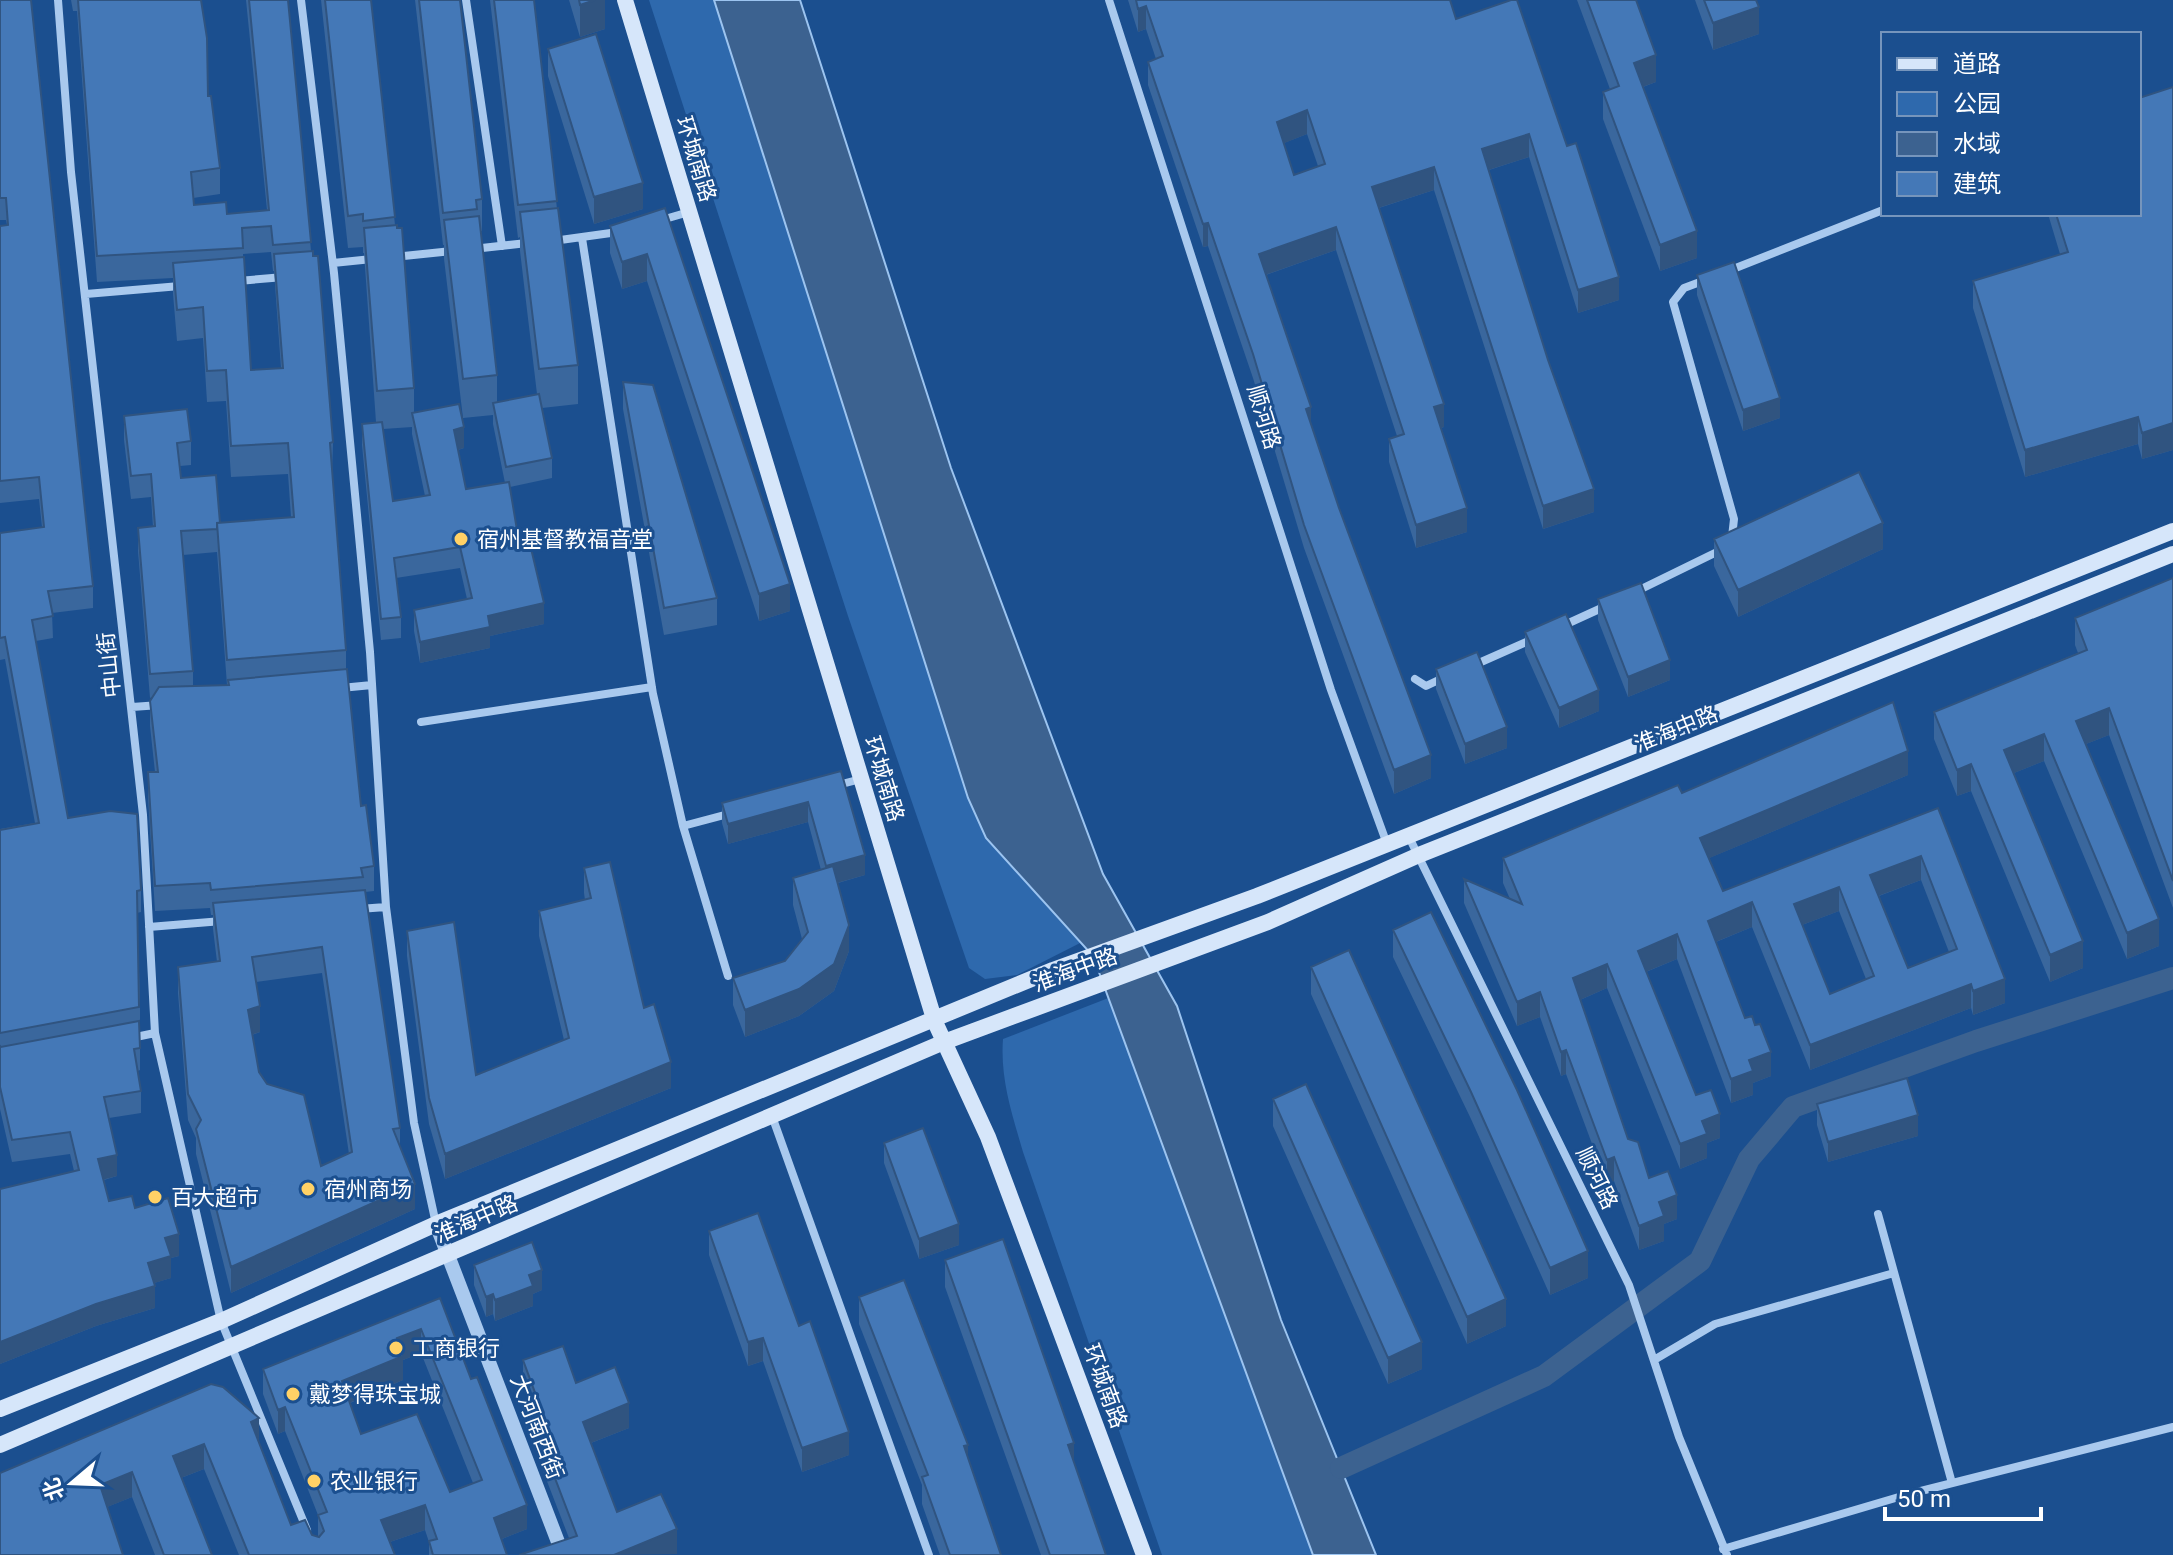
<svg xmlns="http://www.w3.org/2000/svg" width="2173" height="1555" viewBox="0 0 2173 1555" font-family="Roboto,'Noto Sans SC',sans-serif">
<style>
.green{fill:#2e69ad}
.water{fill:#3c6290;stroke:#9cc4f0;stroke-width:2}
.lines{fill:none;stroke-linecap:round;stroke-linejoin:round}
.canal{stroke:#3c6290;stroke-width:22}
.minor{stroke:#a9c9ee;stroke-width:8}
.tertiary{stroke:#a9c9ee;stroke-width:14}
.secondary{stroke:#d6e6fa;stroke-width:16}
.wall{fill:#3a679d;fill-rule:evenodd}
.shaded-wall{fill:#305480}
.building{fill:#4478b7;stroke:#305480;stroke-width:2;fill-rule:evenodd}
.poi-dot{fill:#ffd166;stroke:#1b4f8f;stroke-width:3}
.labels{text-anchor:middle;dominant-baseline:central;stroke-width:6;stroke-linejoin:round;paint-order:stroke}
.street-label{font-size:22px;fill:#fff;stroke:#1b4f8f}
.poi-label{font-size:22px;fill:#fff;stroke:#1b4f8f;text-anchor:start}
</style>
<rect width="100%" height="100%" fill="#1b4f8f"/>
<path class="green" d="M649,0h76l361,940 -69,35 -32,4 -16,-11 -121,-352z
M1111,997l202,558h-151l-139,-403c-11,-38 -23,-73 -20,-113z"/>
<path class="water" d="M714,0h86l151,468 152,406 74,132 104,314 95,235h-63l-220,-599 -107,-118 -18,-40z"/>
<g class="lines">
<path class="canal" d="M1341,1468l203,-92 156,-115 49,-102 44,-52 183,-66 197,-63"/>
<path class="minor" d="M58,0l13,172 72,643 12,218 66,288 86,209
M301,0l33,273 36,379 16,255 28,216 22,101
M466,0l36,246
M1109,0l222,690 56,154
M658,221l31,-9
M582,238l71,456 30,132 49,-13
M553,241l65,-9
M473,249l54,-6
M394,257l58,-6
M333,263l39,-4
M1728,271l155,-61
M1708,279l-24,9 -11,14 61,217 -2,18
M238,281l46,-4
M86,294l94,-8
M1633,593l88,-43
M1560,627l46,-21
M1472,666l61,-27
M1415,679l11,7 19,-9
M341,688l31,-3
M132,707l28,-2
M421,722l231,-35
M834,786l27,-7
M683,826l45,150
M1408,835l221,450 50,152 48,118
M359,909l27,-2
M149,927l73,-6
M131,1038l24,-5
M772,1116l157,439
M1878,1214l74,269
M1654,1360l61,-36 179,-51
M1723,1549l186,-55 264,-67"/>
<path class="tertiary" d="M436,1224l127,331"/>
<path class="secondary" d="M625,0l310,1022 53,115 156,418
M0,1409l221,-88 215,-97 617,-254 204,-74 916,-365
M0,1445l944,-403 324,-120 151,-67 754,-301"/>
</g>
<path class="wall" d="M0,0l93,586v22l-41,5 1,25 -17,3 32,177 73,72v22l-4,1 3,86v71l-2,1 3,20v22l-32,5 8,58 -13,4 5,21 26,7 44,48 -8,2v20l-17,5 1,25 -59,18 -96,38v-175l74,-18 -4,-17 -58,8 -12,-53v-280l35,-6 -30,-164 -5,1v-127l42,-6 -3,-28 -39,4v-277l7,-1 -1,-5h-6z
M71,0h130l7,96 12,72v26l-27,4 1,7 33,9 40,-4 -21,-210h42l23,251 22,191 -1,31 14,177v20l15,136 13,60v25l-9,1 35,236v18l15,63 -184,84 -35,-139v-16l-8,-18 -10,-127v-26l39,-5 -4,-33v-14h-2l-1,-7 -55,3 -7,-114v-25h7l-5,-46v-25l2,-4 -2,1 -12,-147v-23l15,-1 -2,-30 -20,2 -7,-59v-24l67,25v24l-11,1 1,12 39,45 71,-6 -3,-43 -57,3 -5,-76 -19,1 -4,-64 -26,3 -4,-47v-16l-76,4 -20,-271h-4zM271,252l2,19h1l7,97 -30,2 -8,-116zM217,552l10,133 -34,1v-15l-10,-116zM322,973l27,181 -28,12 -62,-94 -7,-37 8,-3 -4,-50z
M321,0h50l24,225 19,163v25l50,35 -6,2 8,39 39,-6 -12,-59v-9l-30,3 -19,-159v-14h-1l-28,-245h45l22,199v32h-2l17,144v27l40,-8 -17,-143v-14l-2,1 -28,-238h44l23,209 21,156v39l-36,4 10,50v20l-42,9 9,55 25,82 -54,12v12l-70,15 -6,-32v-21l53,-11 -7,-31 -64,10 5,39v21l-20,2 -19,-195v-21l14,-2 -12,-169h-1v-6l-15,1zM412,427v7l13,62 -32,5 -10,-72z
M569,0h36v29l-25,8z
M1128,0h322l6,19 55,-19 108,300 -41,13 -49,-156 -40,13 105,342 -51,17 -109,-339 -55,18 65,219 -3,1 26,104 -51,16 -27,-86v-23l8,-3 -61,-186 -70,25 45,151 120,352 -37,16 -90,-246 -51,-170 -45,-132 -5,1 -55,-162v-23l8,-3 -10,-30 -8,3zM1307,134l11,32 -24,9 -10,-32z
M1577,0h59l20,82 -13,5 54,171 -37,13 -57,-152v-27l7,-3z
M1695,0h61l3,34 -46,16z
M548,49l95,160 -49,15 -46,-148z
M2173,87v363l-31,9 -4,-15 -113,33 -52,-169v-27l87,-27 -12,-40h91z
M665,208l125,403 -31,10 -112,-340 -25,8 -12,-36v-27z
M1697,275l83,143 -37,13 -46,-136z
M623,382l94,216v27l-53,10 -41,-226z
M1714,539l169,10 -145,68 -24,-51z
M2173,578v330l-64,-173 -23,9 73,202 -32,13 -83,-198 -30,12 69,195 -33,14 -79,-191 -14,5 -23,-57v-27l144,-59 -3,-8v-27z
M1598,599l72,81 -42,17 -30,-77z
M1525,632l74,79 -40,17 -34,-76z
M1436,669l71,79 -42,16 -29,-75z
M841,771l24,104 -27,8 11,68 -15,40 -35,25 -54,21 -12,-32v-27l52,-17 17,-22 -9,-34v-27l28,-8 -13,-48 -80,22 -6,-21v-20z
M1908,775l-199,83 14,33 215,-83 67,195 -32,12 -2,-7 -161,62 -58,-143 -36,15 29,76 26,58 -18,7v12l-22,8 -54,-144 -31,13 50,123 24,43 -13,5v15l-27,11 -73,-181 -27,12 48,139 21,39 28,41 -13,5v17l-25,9 -25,-69 -7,3 -41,-110 -5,2 -21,-59 -23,9 -53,-123v-24l46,20 -7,-16v-25l179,-65zM1921,880l28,72 -41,16 -29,-72zM1839,911l27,68 -36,15 -28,-69z
M584,868l60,140 27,80 -226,91 -16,-55 -22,-168v-25l69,144 88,-35 -25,-104v-25l46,-11 -1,-7z
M1393,930l195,348 -38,17 -79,-176 -78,-162z
M1311,967l195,359 -39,18 -156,-350z
M1273,1099l149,270 -34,15 -115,-258z
M1817,1104l101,32 -90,26 -11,-37z
M884,1143l75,102 -40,14 -35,-96z
M709,1231l90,95 50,129 -47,17 -39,-111 -15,5 -39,-111z
M945,1260l129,202 32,93h-65l-96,-268z
M474,1265l68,25 -9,4v12l-38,15 -2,-7 -7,3 -12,-32z
M859,1297l109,163 33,95h-61l-18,-51v-19l-63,-161z
M440,1298l87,231 -25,10 5,16h-78v-13l-4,-12 -35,12 5,13h-156l-35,-86 -23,9 31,77h-57l-23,-58 -25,10 -107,48 211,-171 48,59 32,82 21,10 6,2v-22l-33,-84 -7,3 -15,-40v-25zM421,1353l52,130 -23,9 -89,-58 -11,-31 53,-23v-20z
M523,1360l53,23 53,45 -38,15 26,69 60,42 -108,-16 -43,-111v-25l3,-1 -6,-16z"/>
<path class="shaded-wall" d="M595,0h10v29l-25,8v-32z
M1146,6v23l-8,3v-23z
M1759,7v27l-46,16v-27z
M1656,55v27l-22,8v-27z
M1307,110v24l-30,12v-24z
M1529,134v23l-47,15v-23z
M1434,167v23l-62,20v-23z
M643,183v26l-49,15v-27z
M1208,223v23l-5,1v-23z
M1336,227v23l-77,27v-23z
M1697,231v27l-37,13v-26z
M647,254v27l-25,8v-27z
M1619,277v23l-41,13v-23z
M1780,398v20l-37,13v-21z
M1444,404v23l-10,3v-23z
M1311,407v23l-5,-21z
M2138,417v27l-113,33v-27z
M2173,423v27l-31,9v-26z
M464,427v21l-10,3v-21z
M1594,489v23l-51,17v-23z
M1467,508v24l-51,16v-23z
M1883,523v26l-145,68v-27z
M790,584v27l-31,10v-27z
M544,603v21l-54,12v12l-70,15v-21l68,-26z
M1670,660v20l-42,17v-20z
M1599,690v21l-40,17v-20z
M2109,708v27l-33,13v-27z
M1507,727v21l-42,16v-20z
M2044,734v27l-40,16v-27z
M1908,751v24l-208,87v-24z
M1431,755v23l-37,16v-24z
M1971,764v27l-14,5v-26z
M808,802v20l-80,22v-20z
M865,855v20l-39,11v-20z
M1921,856v24l-51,19v-24z
M1839,887v24l-45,17v-24z
M1752,902v25l-44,18v-24z
M2159,919v27l-32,13v-26z
M849,925v26l-15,40 -35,25 -54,21v-27z
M1677,934v25l-39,16v-24z
M2083,941v27l-33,14v-27z
M1607,964v24l-34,15v-25z
M2005,979v24l-32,12v-24z
M1971,984v24l-161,62v-25z
M1540,992v25l-23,9v-24z
M260,1006v26l-12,4v-26z
M1566,1050v24l-5,2v-24z
M1771,1052v24l-18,7v12l-22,8v-24l18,-19z
M671,1062v26l-226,91v-25z
M1720,1114v24l-13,5v15l-27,11v-25l22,-23z
M1918,1115v21l-90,26v-20z
M117,1155v21l-19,5v-22z
M1614,1157v24l-7,3v-24z
M415,1184v25l-184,84v-26z
M1677,1195v24l-13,5v17l-25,9v-24l20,-24z
M959,1224v21l-40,14v-20z
M179,1234v22l-8,2v20l-23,7v-22l17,-25z
M1588,1251v27l-38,17v-27z
M542,1270v20l-9,4v12l-38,15v-21l34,-25z
M155,1286v22l-59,18 -96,38v-22l96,-38z
M493,1294v20l-7,3v-20z
M1506,1299v27l-39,18v-27z
M421,1329v24l-18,7v20l-61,26v-25l55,-43z
M763,1338v23l-15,5v-24z
M1422,1342v27l-34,15v-26z
M629,1403v25l-46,18v-24z
M285,1407v24l-7,3v-24z
M259,1418v25l-8,-21z
M849,1432v23l-47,17v-24z
M1074,1443v26l-6,-24z
M204,1444v25l-31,12v-25z
M968,1445v27l-4,-26z
M132,1472v25l-32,13v-25z
M425,1505v25l-44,15v-25z
M527,1505v24l-33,13v-24z
M677,1529v25l-63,1z"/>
<path class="building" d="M0,0h31l62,586 -45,5 5,25 -21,4 36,198 42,-7 27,3 4,76 -4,1 2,116 -139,26v-203l39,-7 -34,-186 -5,1v-105l44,-6 -5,-50 -39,4v-255l8,-1 -2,-27h-6z
M78,0h123l6,38 1,58h3l9,72 -29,4 3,33 32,-3 1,12 42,-4 -20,-210h39l23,242 -38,3 -2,-19 -29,2 1,20 -146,8z
M325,0h46l24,217 -32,4v-7l-15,2z
M419,0h41l22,199 -6,1 1,9 -34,4z
M494,0h40l23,201 -39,4z
M579,0h16l-15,5z
M1136,0h314l6,19 55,-19h6l50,146 9,-3 43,134 -41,13 -49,-156 -47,15 66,211 46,129 -51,17 -109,-339 -62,20 72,217 -10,3 33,101 -51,17 -27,-86 15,-5 -68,-207 -77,27 52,153 -5,2 33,99 92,247 -37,15 -90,-245 -51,-171 -45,-131 -5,1 -55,-162 15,-6 -17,-50 -8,3zM1307,110l18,54 -31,11 -17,-53z
M1587,0h49l20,55 -22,8 63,168 -37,14 -57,-153 16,-6z
M1704,0h52l3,7 -46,16z
M596,34l47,149 -49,14 -46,-148z
M2173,87v336l-31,10 -4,-16 -113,33 -52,-169 95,-29 -12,-38h83v-116z
M558,208l20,157 -39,4 -19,-157z
M665,208l125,376 -31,10 -112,-340 -25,8 -12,-36z
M479,216l18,159 -34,4 -19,-159z
M397,225v3h5l12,160 -37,3 -13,-163z
M313,251v5h5l15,186 -3,1 16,207 -119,10 -10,-137 77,-6 -6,-74 -57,3 -5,-76 -19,1 -4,-64 -26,3 -4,-47 71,-6 7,113 32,-2 -9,-114z
M1734,262l46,136 -37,12 -46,-135z
M623,382l30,3 64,213 -53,10z
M539,394l13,64 -46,9 -13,-64z
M459,404l5,23 -10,3 12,59 43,-7 10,60 10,-2 15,63 -56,13 2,11 -70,15 -6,-32 58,-12 -12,-51 -66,11 7,59 -20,2 -19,-195 20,-2 11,79 37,-6 -18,-82z
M187,409l4,32 -14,2 4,35 35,-3 4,48h-3v6l-36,2 12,140 -43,3 -12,-146 17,-2 -4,-52 -20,2 -7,-60z
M1859,472l24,51 -145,67 -24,-51z
M2173,578v303l-64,-173 -33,13 83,198 -32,14 -83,-199 -40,16 79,191 -33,14 -79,-191 -14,6 -23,-58 153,-62 -12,-32z
M1641,583l29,77 -42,17 -30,-78z
M1566,614l33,76 -40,18 -34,-76z
M1477,652l30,75 -42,17 -29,-75z
M347,669l14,137 5,-1 8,61 -13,2 2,9 -152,13 -1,-7 -55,3 -7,-114h10l-8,-71 9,-14 70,-2 -1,-5z
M1893,702l15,49 -208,87 23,53 215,-83 67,171 -32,12 -2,-7 -161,61 -58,-143 -44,19 37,97 7,-2 3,9 5,-1 11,28 -22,8 4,11 -22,8 -54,-145 -39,17 58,144 15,-5 9,24 -18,7 5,13 -27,10 -73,-180 -34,14 55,161 10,3 11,36 19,-7 9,24 -18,7 5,14 -25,10 -25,-69 -7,3 -41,-110 -5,2 -21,-60 -23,10 -53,-123 58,25 -19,-46 175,-73 4,8zM1921,856l36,93 -49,19 -38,-93zM1839,887l35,89 -44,18 -36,-90z
M841,771l24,84 -39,11 -18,-64 -80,22 -6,-21z
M610,862l34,146 10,-4 17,58 -226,92 -16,-56 -22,-167 47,-9 22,153 93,-37 -30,-127 52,-13 -7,-30z
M833,866l16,59 -15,39 -35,25 -54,21 -12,-32 52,-17 23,-29 -15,-54z
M365,890l35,238 -7,1 22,55 -184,83 -35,-138 5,-9 -13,-26 -10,-127 42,-6 -7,-58zM322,947l30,205 -31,14 -17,-71 -37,-11 -8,-12 -11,-62 12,-4 -8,-49z
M1431,912l86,178 71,161 -38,17 -79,-176 -78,-162z
M1349,950l157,349 -39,18 -156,-350z
M139,1021l1,27 -6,1 7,42 -37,6 13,58 -19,4 11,42 23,-5 3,12 33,-10 11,36 -14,4 6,18 -23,7 7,23 -59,18 -96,38v-153l79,-19 -9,-38 -58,8 -12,-53v-41l1,1z
M1907,1078l11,37 -90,27 -11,-38z
M1306,1084l116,258 -34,16 -115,-259z
M923,1128l36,96 -40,15 -35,-96z
M758,1213l41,113 11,-5 39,111 -47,16 -39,-110 -15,4 -39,-111z
M1003,1239l71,204 -6,2 38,110h-56l-105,-295z
M532,1242l10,28 -13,5 4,11 -38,14 -2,-6 -7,3 -12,-32z
M904,1280l64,165 -4,1 37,109h-51l-28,-78 6,-2 -69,-178z
M440,1298l31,81 6,-2 50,128 -33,13 13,37h-74l-4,-14 8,-2 -12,-34 -44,15 14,35h-146l-45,-111 -31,12 39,99h-48l-32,-83 -32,13 23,70h-123v-82l211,-89 12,3 36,31 -8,4 40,103 14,-5 7,15 7,2 5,-6 -6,-16 9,-3 -42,-105 -7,3 -15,-41zM421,1329l61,151 -32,12 -33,-78 -56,20 -19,-53 61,-25 -6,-18z
M563,1346l13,37 39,-16 14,36 -46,19 34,90 44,-18 16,35 -63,26h-95l58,-19 -51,-134 11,-4 -14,-38z"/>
<g class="poi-dot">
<circle cx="461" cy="539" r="8"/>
<circle cx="308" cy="1189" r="8"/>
<circle cx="155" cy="1197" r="8"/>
<circle cx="396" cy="1348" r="8"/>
<circle cx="293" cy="1394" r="8"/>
<circle cx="314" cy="1481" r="8"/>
</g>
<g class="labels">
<g class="street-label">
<text transform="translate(696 159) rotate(73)">环城南路</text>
<text transform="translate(1264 417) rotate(73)">顺河路</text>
<text transform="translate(109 665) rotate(-96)">中山街</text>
<text transform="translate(1676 729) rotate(-22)">淮海中路</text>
<text transform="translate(884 779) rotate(73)">环城南路</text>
<text transform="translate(1075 970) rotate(-20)">淮海中路</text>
<text transform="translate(1597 1178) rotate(64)">顺河路</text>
<text transform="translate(476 1219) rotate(-23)">淮海中路</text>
<text transform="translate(1105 1386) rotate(70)">环城南路</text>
<text transform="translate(537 1427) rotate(69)">大河南西街</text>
</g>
<g class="poi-label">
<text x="477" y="539">宿州基督教福音堂</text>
<text x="324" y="1189">宿州商场</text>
<text x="171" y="1197">百大超市</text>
<text x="412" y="1348">工商银行</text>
<text x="309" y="1394">戴梦得珠宝城</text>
<text x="330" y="1481">农业银行</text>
</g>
</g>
<rect x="1881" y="32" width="260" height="184" fill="#1b4f8f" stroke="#7695bc" stroke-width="2"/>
<rect x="1897" y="58" width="40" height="12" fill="#d6e6fa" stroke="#7695bc" stroke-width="2"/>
<text x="1953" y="72" font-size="24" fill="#ffffff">道路</text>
<rect x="1897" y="92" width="40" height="24" fill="#2e69ad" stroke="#7695bc" stroke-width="2"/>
<text x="1953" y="112" font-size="24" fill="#ffffff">公园</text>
<rect x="1897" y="132" width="40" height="24" fill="#3c6290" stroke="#7695bc" stroke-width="2"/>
<text x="1953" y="152" font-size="24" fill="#ffffff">水域</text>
<rect x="1897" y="172" width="40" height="24" fill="#4478b7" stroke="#7695bc" stroke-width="2"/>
<text x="1953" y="192" font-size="24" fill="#ffffff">建筑</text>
<g transform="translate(72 1483) rotate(251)" stroke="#1b4f8f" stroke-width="6" paint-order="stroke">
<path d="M0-6L14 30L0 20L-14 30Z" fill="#ffffff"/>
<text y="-12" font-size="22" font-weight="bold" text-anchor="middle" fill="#ffffff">北</text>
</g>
<path d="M1885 1507v12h156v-12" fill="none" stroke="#ffffff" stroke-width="4"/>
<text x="1897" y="1507" font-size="24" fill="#ffffff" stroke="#1b4f8f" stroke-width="6" paint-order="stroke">50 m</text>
</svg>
